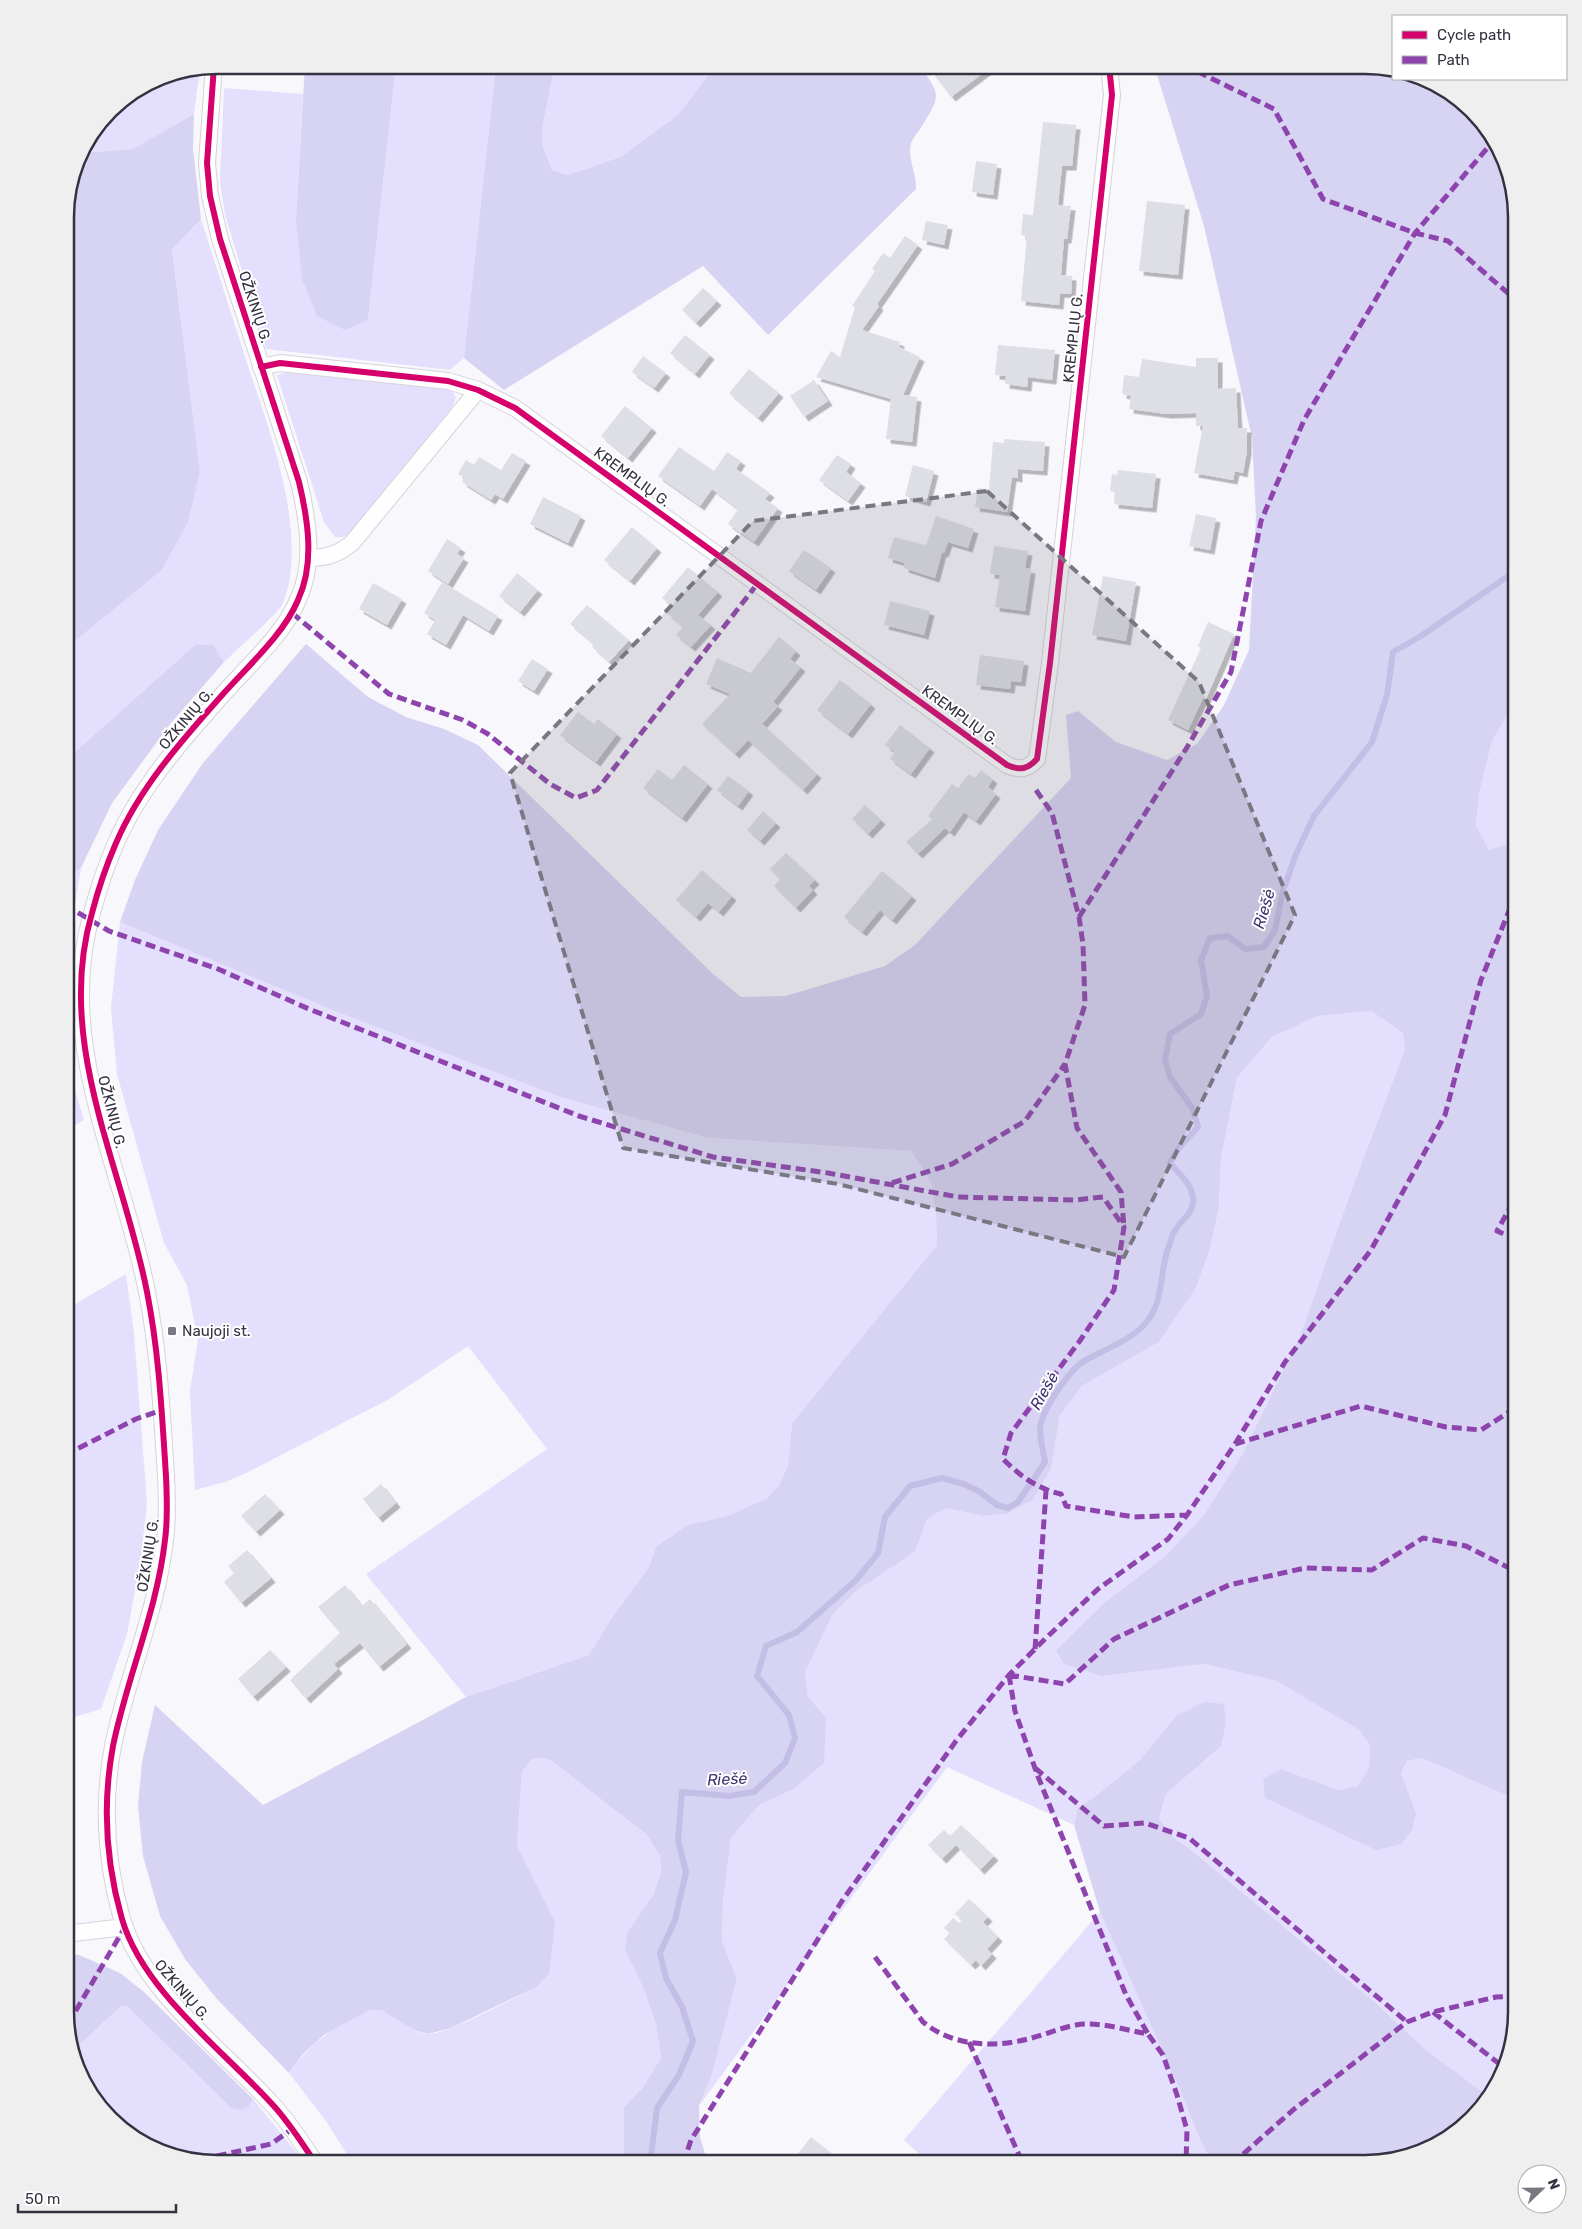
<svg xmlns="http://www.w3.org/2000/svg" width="1582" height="2229" viewBox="0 0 1582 2229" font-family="Rubik,sans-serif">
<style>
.green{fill:#e3dffd}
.forest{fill:#d7d3f3}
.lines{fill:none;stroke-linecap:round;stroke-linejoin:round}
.stream{stroke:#c3bee5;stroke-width:6}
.building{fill:#dedee7;filter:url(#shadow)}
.minor-casing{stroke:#d4d3dc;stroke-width:18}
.minor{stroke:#fefeff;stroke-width:16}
.quiet{stroke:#8e44ad;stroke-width:5;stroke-dasharray:10 5;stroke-linecap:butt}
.cycleway-casing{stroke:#fff;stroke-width:9}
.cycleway{stroke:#d6006c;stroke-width:6}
.marked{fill:#787782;fill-opacity:0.2;stroke:#787782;stroke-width:4;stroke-dasharray:10 6;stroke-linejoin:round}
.poi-dot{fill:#787782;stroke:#fff;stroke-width:2}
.labels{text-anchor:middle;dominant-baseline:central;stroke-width:4;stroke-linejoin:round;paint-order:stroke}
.street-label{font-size:15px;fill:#343240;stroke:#fff}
.poi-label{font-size:15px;fill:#343240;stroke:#fff;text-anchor:start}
.water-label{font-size:16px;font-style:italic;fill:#423373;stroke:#fff}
.rim{fill:none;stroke:#343240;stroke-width:2.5}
</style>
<defs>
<filter id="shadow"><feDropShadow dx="4.5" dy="4.5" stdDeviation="0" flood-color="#0004"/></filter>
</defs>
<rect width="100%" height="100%" fill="#f7f7fc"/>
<path class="green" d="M396,65h100l-32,293 -14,12 -184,-21 -41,-134 -5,-34 4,-93 79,6 -7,125 72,101z
M555,65h155l-1,9 -31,41 -58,42 -52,18 -16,-5 -10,-26v-15z
M200,68l-6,46 -61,35 -42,3 -6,-5 25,-38 49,-33z
M201,219c15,47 30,94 45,141 22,67 64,174 37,243 -3,9 -49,49 -59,59l-11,-17 -17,-1 -131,117v-112l96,-78 39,-100 -28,-223z
M290,371l161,18 5,9 -4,9 -97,123 -12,7h-8l-11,-15 -47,-147z
M1517,699v129l-10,16 -18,6 -13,-25 3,-31 13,-53z
M81,868l-16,97v8v-100l2,1z
M120,922l217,90 223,85 148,41 203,13 20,31 5,31 1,32 -145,178 -4,43 -9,19 -13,14 -39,17 -40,9 -31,22 -7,20 -38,52 -22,36 -123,42 -100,-123 181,-125 -79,-103 -79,53 -141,73 -23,10 -30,8 -5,-99 8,-51 -11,-55 -23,-42 -47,-169 -6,-66z
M1371,1011l32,22 2,16 -55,145 -50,142 -57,117 -39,62 -40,42 -60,46 -48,47 46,26 102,-12 74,17 81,49 11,15 -1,22 -11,19 -19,4 -58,-21 -18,10 153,34 -15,-40 6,-12 15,-3 95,42v212l-21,76 -8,8 -63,-47 -48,-45 -187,-155 -16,-11 -15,-19 7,-25 55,-48 -45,-30 -37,45 -47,38 -14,8 -4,18 -127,-58 -248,339 13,-32 25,-95 -15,-38 1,-40 8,-63 28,-33 33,-15 34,-73 -18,-20 -3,-25 28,-58 22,-22 60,-40 12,-33 19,-11 37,8 23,-2 27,-14 18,-31 9,-55 22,-28 77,-44 37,-54 14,-39 9,-41 2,-49 16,-81 35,-41 46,-21z
M65,1030l11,64 8,26 -19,11z
M126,1274l8,60 13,169 -6,54 -14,77 -26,75 -36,11v-410z
M533,1758l16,1 97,75 14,22 1,17 -8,22 -25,36 28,93 5,34 -18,29 -19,20v57h-271l-27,-43 -37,-48c20,-27 34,-38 63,-54 9,-5 18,-12 28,-9 17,4 29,23 48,24 19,1 87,-37 108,-47l19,-65 -38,-77 5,-74z
M1100,1912l79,176 22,54 12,22h-283l-26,-24z
M127,2006l104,102 18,-2 4,-7 53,65h-98l-67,-21 -55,-55 -11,-39 45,-42z"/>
<path class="forest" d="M305,65h91l-28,255 -23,10 -28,-14 -15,-37 -6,-60z
M496,65h59l-13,64v15l10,26 16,5 52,-18 58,-42 31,-41 1,-9h209c22,30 22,30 3,61 -3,5 -9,12 -11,17 -4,15 6,31 5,46l-148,146 -65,-69 -199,124 -40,-32z
M1154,65h220l19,6v8h26l22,7 55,55 21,76v482l-25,42 -13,53 -3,31 13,25 18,-6 10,-16v972l-95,-42 -15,3 -6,12 15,40 -4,17 -11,14 -25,6 -111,-52 -2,-19 18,-10 58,21 19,-4 11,-19 1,-22 -11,-15 -82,-49 -73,-17 -102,12 -38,-12 -8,-14 48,-47 60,-46 40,-42 39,-62 57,-117 50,-142 55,-145 -2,-16 -32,-22 -53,5 -46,21 -35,41 -16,81 -2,49 -9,41 -14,39 -37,54 -77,44 -22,29 -9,54 -18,31 -27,14 -23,2 -37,-8 -19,11 -12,33 -60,40 -22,22 -28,58 3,25 18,20 -2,46 -32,27 -33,15 -28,33 -8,63 -1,40 15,38 -25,95 -13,32 1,31 8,27h-84v-57l19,-20 18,-29 -5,-34 -12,-35 -19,-40 3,-18 25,-36 8,-22 -1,-17 -14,-22 -97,-75 -16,-1 -11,13 -5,74 38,77 -6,52 -13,13 -85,41 -23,6 -14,-4 -33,-20h-12l-45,25 -21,19 -14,19 -72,-74 -32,-40 -25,-43 -17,-60 -5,-50 4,-44 13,-57 108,100 203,-108 123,-42 22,-36 38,-52 7,-20 31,-22 40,-9 39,-17 13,-14 9,-19 4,-43 145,-178 -1,-32 -5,-31 -20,-31 -203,-13 -148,-41 -223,-85 -217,-90 15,-42 23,-50 45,-67 103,-119 62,53 38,20 38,12 34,16 235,229 28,23 45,-1 99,-30 30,-21 156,-167 -5,-63 12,-4 38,31 51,18 30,-16 27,-39 25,-55 7,-132 -4,-80 -48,-212z
M194,114l-1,35 8,70 -29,30 28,222 -12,51 -27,49 -96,78v-441l12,-49 8,-12 6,5 42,-3z
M196,644l17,1 11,17 -53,61 -59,80 -31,65 -14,7 -2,-2v-112z
M1204,1702l20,2 2,18 -5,24 -55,48 -7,25 15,19 16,11 187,155 48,45 63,47 -47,47 -76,21h-152l-12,-22 -22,-54 -79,-176 -26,-87 4,-18 14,-8 47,-38 37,-45z
M65,1953l14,2 41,18 24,19 109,107 -4,7 -8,4 -10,-2 -104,-102 -7,1 -45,42 -10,-37z"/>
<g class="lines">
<path class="stream" d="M650,2164l7,-56 22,-33 14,-34 -11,-34 -16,-29 -6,-25 15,-33 11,-48 -8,-32 4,-48 47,4 25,-4 31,-29 10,-25 -6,-23 -32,-39 9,-30 31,-14 59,-52 22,-27 7,-36 25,-31 32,-8 22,6 16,8 17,13 11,3 10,-6 27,-40c-2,-11 -5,-24 -5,-34 2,-18 30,-60 46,-68 19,-11 43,-19 58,-35 22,-24 14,-52 25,-79 2,-5 3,-12 7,-17 7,-11 19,-17 17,-32 -2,-14 -14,-23 -23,-34l9,-15 19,-21 -5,-18 -23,-32 -5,-18 5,-25 31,-20 6,-18 -6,-36 9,-22 18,-2 17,13 19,-2 11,-17 7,-36 14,-40 18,-38 58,-74 15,-47 6,-43 28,-16 96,-66"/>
</g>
<path class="building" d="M949,65h45l-43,32 -16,-21z
M1043,122l33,3 -4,41h-10l-4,39 13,1 -4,33h-3l-3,36 11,1 -1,18 -11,-1 -1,12 -38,-4 6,-65 -6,-1 2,-21 10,1z
M976,161l21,3 -4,31 -21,-3z
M1147,201l38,4 -7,70 -39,-4z
M926,221l22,4 -4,20 -22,-5z
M905,236l13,9 -41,59 2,2 -17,24 38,12 -1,5 21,10 -17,38 14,2 -5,45 -26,-3 5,-40 -75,-22 15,-26 9,6 15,-50 -3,-1 23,-35 -3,-2 11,-16 7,5z
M703,288l14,13 -21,22 -14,-13z
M685,335l25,20 -15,19 -25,-21z
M998,345l57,5 -3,30 -24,-3 -1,10 -22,-3 1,-8 -11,-1z
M643,356l23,17 -12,15 -22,-16z
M1196,358h22v31l18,-1 2,40h9v23l-4,22 -8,-2 -2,9 -39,-7 9,-47h-7v-13l-29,1 -38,-5 2,-13 -9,-2 2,-19 15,2 3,-18 54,8z
M749,369l30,24 -21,25 -29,-25z
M814,380l14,21 -24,16 -14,-21z
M625,406l27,22 -24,30 -27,-22z
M1004,439l41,3 -2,29 -25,-2v9l-6,-1 -5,35 -32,-5 3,-19 11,2 4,-48 11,1z
M679,447l35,24 13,-19 14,9 -5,8 34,24 -5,6 13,9 -24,34 -26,-18 10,-15 -26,-20 -12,17 -42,-30z
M512,453l14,8 -23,38 -8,-5 -4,6 -29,-18 3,-4 -7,-4 8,-14 8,5 5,-8 22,13z
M837,455l14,9 -5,8 15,11 -13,18 -29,-21z
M913,465l21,6 -8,31 -21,-6z
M1118,470l38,4 -4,34 -38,-4 1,-12 -5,-1 2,-17 5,1z
M543,497l38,19 -13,27 -38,-19z
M1196,514l20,4 -6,32 -21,-4z
M936,516l38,13 -6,19 -20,-6 -4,11 -2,-1 -7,26 -31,-10 1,-5 -17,-5 6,-21 32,8z
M632,527l25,21 -27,33 -26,-21z
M447,539l14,9 -4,6 7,4 -16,26 -20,-13z
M994,546l34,5 -3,17 6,1 -6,42 -30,-4 5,-32 -10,-1z
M804,550l27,18 -15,22 -27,-19z
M688,567l30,25 -20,23 13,10 -20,22 -15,-12 7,-8 -16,-14 6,-6 -11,-9z
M517,573l21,17 -18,22 -21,-16z
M1103,576l33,6 -10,59 -34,-6z
M442,582l56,34 -9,15 -26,-16 -17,30 -19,-11 8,-14 -11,-7z
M373,583l29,16 -15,26 -28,-16z
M890,601l40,10 -6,24 -40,-10z
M587,605l42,35 -20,22 -17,-15 2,-3 -24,-20z
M1208,622l26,12 -28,65 -3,-1 -15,32 -20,-10 33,-72 -3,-2z
M779,637l17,14 -6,8 11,8 -28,35 5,4 -16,18 55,50 -14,16 -55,-50 -13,14 -33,-30 28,-30 -24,-10 11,-26 34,15z
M980,655l44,6 -3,21 -10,-1 -1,8 -34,-4z
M532,659l16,10 -14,22 -16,-10z
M840,680l31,24 -23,30 -31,-24z
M578,712l16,12 4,-5 19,15 -21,28 -36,-27z
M900,725l30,23 -19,26 -21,-15 5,-7 -10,-7z
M684,765l24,19 -26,34 -39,-30 15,-19 14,11z
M981,770l12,9 -5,8 8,7 -20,27 -12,-9 -14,20 -5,-4 -27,26 -12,-12 26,-23 -4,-3 24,-32 6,4 11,-14 6,4z
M728,776l21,15 -11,15 -21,-16z
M865,805l16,15 -13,14 -16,-15z
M763,811l13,12 -16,18 -13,-11z
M786,853l29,27 -6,6 4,4 -17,18 -22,-22 6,-7 -10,-10z
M702,870l30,26 -13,16 -11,-9 -12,14 -20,-17z
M882,871l30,25 -20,24 -12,-10 -18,22 -18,-15z
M381,1484l15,19 -18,15 -15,-19z
M265,1494l15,16 -24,22 -15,-16z
M247,1550l24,28 -30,25 -17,-21 10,-9 -6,-7z
M345,1585l17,21 8,-7 37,45 -28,23 -19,-24 -26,21 4,5 -32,30 -16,-19 50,-47 -22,-26z
M270,1650l16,17 -33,30 -15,-18z
M961,1825l33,31 -14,14 -24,-25 -14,14 -14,-14 16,-15 6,6z
M969,1899l19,18 -5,5 15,15 -11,12 5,5 -11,12 -5,-6 -5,5 -27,-26 6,-6 -6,-5 9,-10 6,5 3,-3 -7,-6z
M811,2137l34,27h-55z"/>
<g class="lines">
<defs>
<path id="minor" d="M214,66l-7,97 3,33 10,43 79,243c9,38 16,82 -1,118 -14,34 -50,66 -75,94 -40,45 -83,93 -107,149 -10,23 -18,47 -24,70 -38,130 31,254 55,379 12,60 15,123 19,184 1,21 2,43 -1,64 -8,71 -38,137 -52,206 -11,59 -7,117 9,173 21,72 101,131 150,185 17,18 30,39 44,60
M261,367l19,-4 168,18 30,9 37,18 492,357c13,6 21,4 30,-6l13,-96 62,-568 -3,-30
M308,558c18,0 31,-4 44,-15l126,-153
M65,1934l60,-7"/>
</defs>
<use href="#minor" class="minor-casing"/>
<use href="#minor" class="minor"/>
<path class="quiet" d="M1184,65l90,44 49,90 92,34 33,8 69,60
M292,613l97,81 74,26 25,14 62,50 26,14 21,-8 161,-207
M1036,790l16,23 27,104 4,27 2,61 -20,59 12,64 44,64 3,35
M65,905l44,26 109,38 91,40 270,107 134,41 115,16 130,24 117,3 28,-3 21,30 -10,63 -35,52 -68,91 -8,26c17,17 35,30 58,35l5,12 68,11 53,-2
M1079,917l107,-168 45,-77 30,-151 43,-101 111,-187 80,-94
M65,1016l16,1
M892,1183l60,-19 73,-43 40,-57
M1517,1240l-20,-9 20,-36
M1235,1444l126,-38 85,21 35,3 36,-23
M65,1455l71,-36 26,-9
M1035,1649l11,-158
M1009,1675l56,9 49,-45 115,-54 76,-17 67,2 51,-32 43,8 51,26
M1009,1675l6,36 22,63 89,221 22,39
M1035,1768l69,58 41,-3 44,15 218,184
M875,1957l48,65c29,24 70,26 105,17 16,-4 32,-11 48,-14 23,-4 49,5 72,9l15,21 14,40 10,35 -1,34
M1433,2012l69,54
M68,2024l57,-97
M969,2042l54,122
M203,2162l14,-6 54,-12 21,-15
M683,2164l8,-24 151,-239 114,-160 53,-66 37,-37 52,-49 70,-50 19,-24 48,-71 50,-82 86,-112 74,-135 36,-135 36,-89
M1232,2164l61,-54 114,-88 26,-10 63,-15 21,-1"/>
<defs>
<path id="cycleway" d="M214,66l-7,97 3,33 10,43 79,243c9,38 16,82 -1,118 -14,34 -50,66 -75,94 -40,45 -83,93 -107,149 -10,23 -18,47 -24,70 -38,130 31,254 55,379 12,60 15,123 19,184 1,21 2,43 -1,64 -8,71 -38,137 -52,206 -11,59 -7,117 9,173 21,72 101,131 150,185 17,18 30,39 44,60
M261,367l19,-4 168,18 30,9 37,18 492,357c13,6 21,4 30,-6l13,-96 62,-568 -3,-30"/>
</defs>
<use href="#cycleway" class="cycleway-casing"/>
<use href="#cycleway" class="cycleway"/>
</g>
<path class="marked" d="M987,491l212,191 96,233 -171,342 -286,-73 -215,-36 -113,-375 243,-252z"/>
<rect class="poi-dot" x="167" y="1326" width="10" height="10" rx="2.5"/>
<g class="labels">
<g class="street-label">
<text transform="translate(255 307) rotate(72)">OŽKINIŲ G.</text>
<text transform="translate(1073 338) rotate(-84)">KREMPLIŲ G.</text>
<text transform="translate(632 477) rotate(36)">KREMPLIŲ G.</text>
<text transform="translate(960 715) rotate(36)">KREMPLIŲ G.</text>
<text transform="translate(186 719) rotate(-50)">OŽKINIŲ G.</text>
<text transform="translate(112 1112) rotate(76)">OŽKINIŲ G.</text>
<text transform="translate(148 1555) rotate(-81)">OŽKINIŲ G.</text>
<text transform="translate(182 1990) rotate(49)">OŽKINIŲ G.</text>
</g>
<g class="poi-label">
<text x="182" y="1331">Naujoji st.</text>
</g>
<g class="water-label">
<text transform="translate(1264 909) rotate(-73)">Riešė</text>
<text transform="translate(1044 1391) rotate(-60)">Riešė</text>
<text transform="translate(727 1779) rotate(-3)">Riešė</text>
</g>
</g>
<path d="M0 0H1582V2229H0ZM217 74H1365A143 143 0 0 1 1508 217V2012A143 143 0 0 1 1365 2155H217A143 143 0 0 1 74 2012V217A143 143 0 0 1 217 74Z" fill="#efeff0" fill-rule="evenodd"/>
<path class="rim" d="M217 74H1365A143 143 0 0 1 1508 217V2012A143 143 0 0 1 1365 2155H217A143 143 0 0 1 74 2012V217A143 143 0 0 1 217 74Z"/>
<rect x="1392" y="15" width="175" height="65" fill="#ffffff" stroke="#aeadb3"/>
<rect x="1402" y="31" width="25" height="8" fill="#d6006c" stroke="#aeadb3"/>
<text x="1437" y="40" font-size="15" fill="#343240">Cycle path</text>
<rect x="1402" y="56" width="25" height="8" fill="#8e44ad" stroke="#aeadb3"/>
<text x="1437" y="65" font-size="15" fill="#343240">Path</text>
<g transform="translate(1542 2189) rotate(68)"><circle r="24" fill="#ffffff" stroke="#aeadb3"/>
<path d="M0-4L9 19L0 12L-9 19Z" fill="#787782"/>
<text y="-8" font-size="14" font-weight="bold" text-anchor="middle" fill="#343240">N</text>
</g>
<path d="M18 2204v8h158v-8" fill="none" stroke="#343240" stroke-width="2.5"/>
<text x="25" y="2204" font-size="15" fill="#343240" stroke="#ffffff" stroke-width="4" paint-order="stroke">50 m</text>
</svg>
